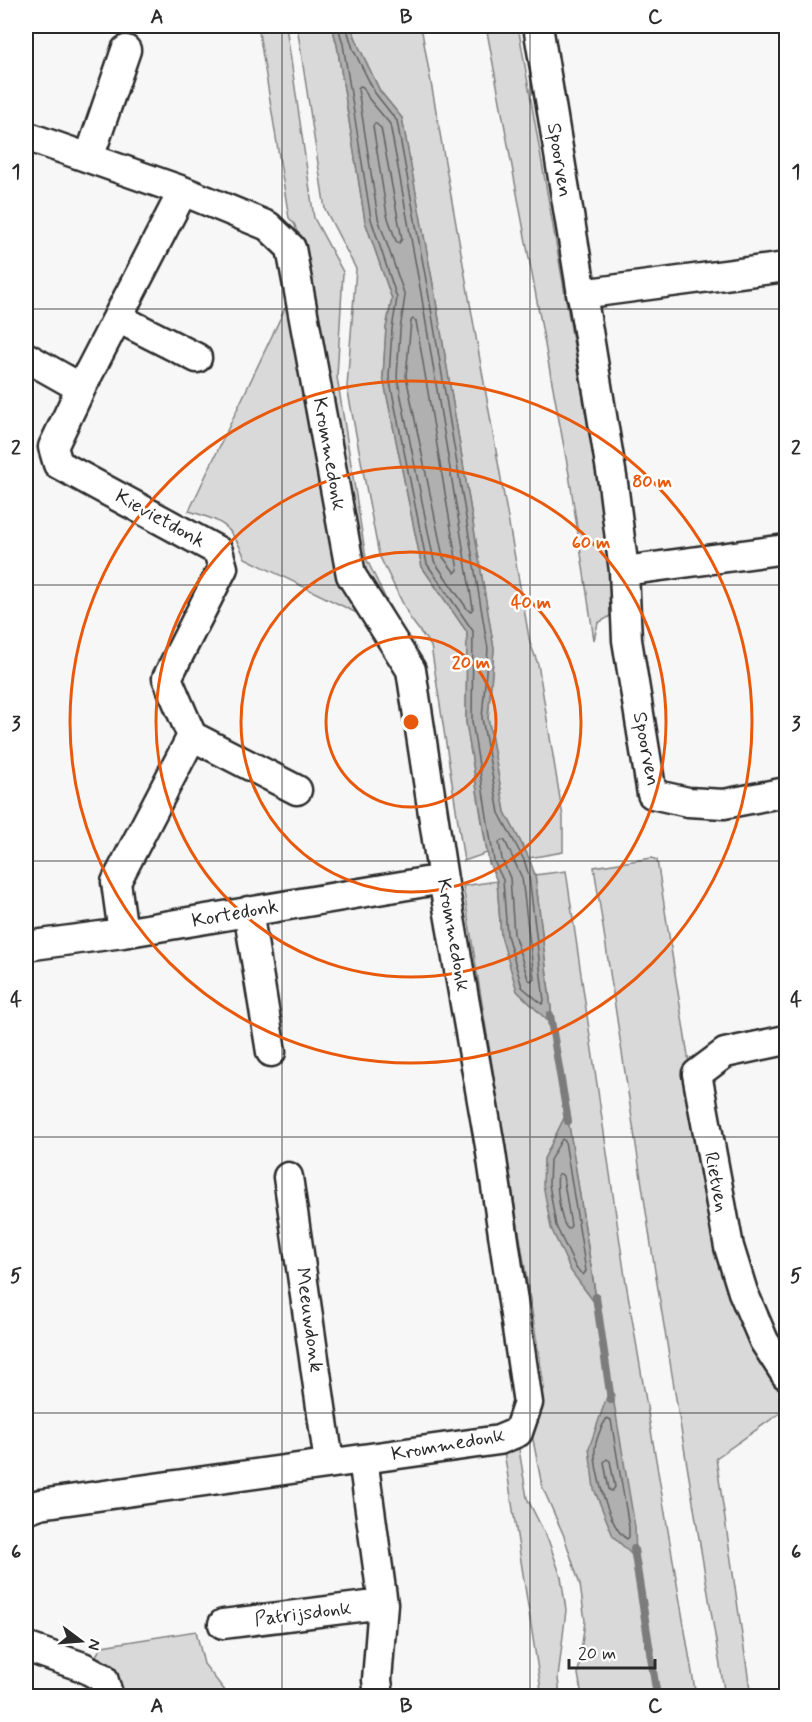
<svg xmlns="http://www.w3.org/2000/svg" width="812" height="1722" viewBox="0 0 812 1722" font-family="Mynerve,sans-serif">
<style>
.green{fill:#d9d9d9;stroke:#828282;stroke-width:1.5;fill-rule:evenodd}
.water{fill:#b0b0b0;stroke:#7b7b7b;stroke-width:1.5}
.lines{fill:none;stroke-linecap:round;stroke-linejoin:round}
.shore{stroke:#606060;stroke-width:1.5}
.stream{stroke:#7b7b7b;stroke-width:8}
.minor-casing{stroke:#2b2b2b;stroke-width:33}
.minor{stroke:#fff;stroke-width:28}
.grid{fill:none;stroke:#2b2b2b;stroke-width:1.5;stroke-opacity:0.55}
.ring{fill:none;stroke:#e8590c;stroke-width:3}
.labels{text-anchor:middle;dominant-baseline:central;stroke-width:5;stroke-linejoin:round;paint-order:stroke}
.street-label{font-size:20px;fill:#2b2b2b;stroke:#fff}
.centre{fill:#e8590c;stroke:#fff;stroke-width:3}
.ring-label{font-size:18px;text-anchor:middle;font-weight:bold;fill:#e8590c;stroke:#fff;stroke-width:5;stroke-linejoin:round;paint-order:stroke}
.neatline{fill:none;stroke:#2b2b2b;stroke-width:2}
.grid-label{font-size:20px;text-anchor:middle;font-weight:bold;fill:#2b2b2b}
</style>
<rect width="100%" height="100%" fill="#f7f7f7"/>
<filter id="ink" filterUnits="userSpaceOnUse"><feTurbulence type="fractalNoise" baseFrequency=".0167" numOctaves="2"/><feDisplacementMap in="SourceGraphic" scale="12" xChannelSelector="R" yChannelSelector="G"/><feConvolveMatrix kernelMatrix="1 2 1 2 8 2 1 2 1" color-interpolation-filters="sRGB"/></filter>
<g filter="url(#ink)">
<path class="green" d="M258,26h28l28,192 29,54 -6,105 29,181 45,93 -49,-83 -49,-263 -18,-80 -6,-7z
M297,26h35l5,19 28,176 27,78 -6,29 -3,49 39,190 45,65 -1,90 21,131 -23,8 -33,-215 -21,-28 -31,-63 -32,-168 9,-118 -31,-60z
M351,26h70l109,617 8,21 25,153v35l-34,6 -24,-46 -17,-94 6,-69 -60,-359 -32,-172 -22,-27 -21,-44z
M486,26h32l100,571 -9,20 -11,6 -4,17 -25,-166z
M288,302l81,317 -124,-61c-15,-34 -21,-36 -56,-47z
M652,858l5,2 32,202 74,297 23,37v13l-70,49 35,238h-26l-70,-425 -61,-404z
M566,871l59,406 71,419h-114l-4,-22 7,-53 -5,-36 -16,-49 -22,-50 -13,-67 6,-6 9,-27 -81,-500 34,-5 4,55 52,88 -18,-149zM567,1113l30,191 -53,-145z
M516,1431l11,67 22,44 12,35 5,33 -8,68 2,18h-18l-40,-257z
M196,1631l8,33 25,32h-95l-19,-6 -23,-28 10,-16z"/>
<path class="water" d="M332,26h19l8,21 21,44 22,27 32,172 60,359 -6,69 17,94 24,46 6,17 18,151 -36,-35 -16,-55 -4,-55 -8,-18 -23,-141 1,-90 -45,-65 -39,-190 3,-49 6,-29 -27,-78 -28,-176z
M567,1112l30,194 -26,-35 -20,-43 -8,-44 1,-25z
M611,1385l24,142 1,32 -23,-23 -19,-47 -5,-41z"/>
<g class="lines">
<path class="shore" d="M338,26l5,18 28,175 26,79 -5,31 -3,48 38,187 46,67 -1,90 22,140 9,19 4,55 15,52 20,17 2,-3 -15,-125 -5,-16 -25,-47 -17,-95 6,-69 -60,-358 -31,-170 -22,-28 -22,-44 -7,-23
M360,86l3,1 6,12 21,25 31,169 52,315 -2,3 -3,-1 -34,-49 -37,-184 3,-47 5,-34 -27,-78 -20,-129z
M375,123l6,5 21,111 -3,4 -3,-2 -9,-26 -14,-89z
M413,319l3,2 42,249 -3,3 -12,-16 -37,-181 5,-55z
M502,840l3,1 17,37 12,100 -3,3 -3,-2 -14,-45 -4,-56 -8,-19 -3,-17z
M562,1139l3,2 21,130 -3,4 -7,-7 -20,-42 -7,-42 1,-24z
M558,1174h3l2,2 8,50 -3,3c-8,-6 -12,-44 -10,-55z
M607,1418l4,2 18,107v10l-2,2c-17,-9 -34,-71 -32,-91 1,-9 7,-23 12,-30z
M607,1459l3,2 5,26 -3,4 -3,-1 -5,-28z"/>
<path class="stream" d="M550,1015l18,106
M596,1297l15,103
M634,1549l23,147"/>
<defs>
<path id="minor" d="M538,26l75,457 11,88 3,69 25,154 36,8 36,2 62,-12
M26,136l157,55 85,35 23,22 60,327 60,95 32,209 47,267 38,257 -10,29 -19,8 -459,64 -14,5
M89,158l37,-108
M581,294l205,-27
M118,318l79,40
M26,357l55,31
M624,571l162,-22
M192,736l105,54
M248,911l23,141
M123,933l-7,-51 76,-146 -25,-58 56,-110 -5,-17 -160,-87 -5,-17 28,-59 102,-197
M26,946l97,-13 320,-54
M786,1040l-61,13 -28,21 32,173 14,45 21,49 22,34
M288,1177l41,286
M363,1459l20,145 -6,76 2,16
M223,1624l160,-20
M26,1647l57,20 20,11 5,16 -1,2"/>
</defs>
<use href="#minor" class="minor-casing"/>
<use href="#minor" class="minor"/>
</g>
</g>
<path class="grid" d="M282,26v1670M530,26v1670M26,309h760M26,585h760M26,861h760M26,1137h760M26,1413h760"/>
<g class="ring">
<circle cx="411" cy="722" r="85"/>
<circle cx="411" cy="722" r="170"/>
<circle cx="411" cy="722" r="255"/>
<circle cx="411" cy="722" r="341"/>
</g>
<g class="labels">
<g class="street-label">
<text transform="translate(559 160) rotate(81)">Spoorven</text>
<text transform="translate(329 454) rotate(80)">Krommedonk</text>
<text transform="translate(160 519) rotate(29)">Kievietdonk</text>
<text transform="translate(646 749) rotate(79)">Spoorven</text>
<text transform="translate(235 914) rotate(-10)">Kortedonk</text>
<text transform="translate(453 935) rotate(80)">Krommedonk</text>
<text transform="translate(716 1182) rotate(79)">Rietven</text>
<text transform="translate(309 1320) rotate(82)">Meeuwdonk</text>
<text transform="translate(448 1445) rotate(-10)">Krommedonk</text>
<text transform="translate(303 1614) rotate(-7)">Patrijsdonk</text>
</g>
</g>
<circle cx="411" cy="722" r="9" class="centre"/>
<g class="ring-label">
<text x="652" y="487">80 m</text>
<text x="591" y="548">60 m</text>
<text x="531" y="608">40 m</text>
<text x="471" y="668">20 m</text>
</g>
<rect width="812" height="1722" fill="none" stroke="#fff" stroke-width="66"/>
<g transform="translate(81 1641) rotate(106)" stroke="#ffffff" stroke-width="4.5" paint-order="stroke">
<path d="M0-4.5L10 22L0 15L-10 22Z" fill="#2b2b2b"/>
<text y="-9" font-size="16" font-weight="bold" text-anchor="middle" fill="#2b2b2b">N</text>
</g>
<path d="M569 1659v9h86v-9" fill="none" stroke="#2b2b2b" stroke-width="3"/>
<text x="578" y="1659" font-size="18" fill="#2b2b2b" stroke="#ffffff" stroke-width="4.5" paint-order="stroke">20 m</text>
<rect x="33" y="33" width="746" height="1656" class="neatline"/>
<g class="grid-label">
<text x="157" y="23">A</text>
<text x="406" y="23">B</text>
<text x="655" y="23">C</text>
<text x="16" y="178">1</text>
<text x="796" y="178">1</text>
<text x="16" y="454">2</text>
<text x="796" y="454">2</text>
<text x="16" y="730">3</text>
<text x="796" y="730">3</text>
<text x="16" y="1006">4</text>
<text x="796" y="1006">4</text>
<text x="16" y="1282">5</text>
<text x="796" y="1282">5</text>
<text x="16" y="1558">6</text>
<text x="796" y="1558">6</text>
<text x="157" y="1712">A</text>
<text x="406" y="1712">B</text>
<text x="655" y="1712">C</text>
</g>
</svg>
